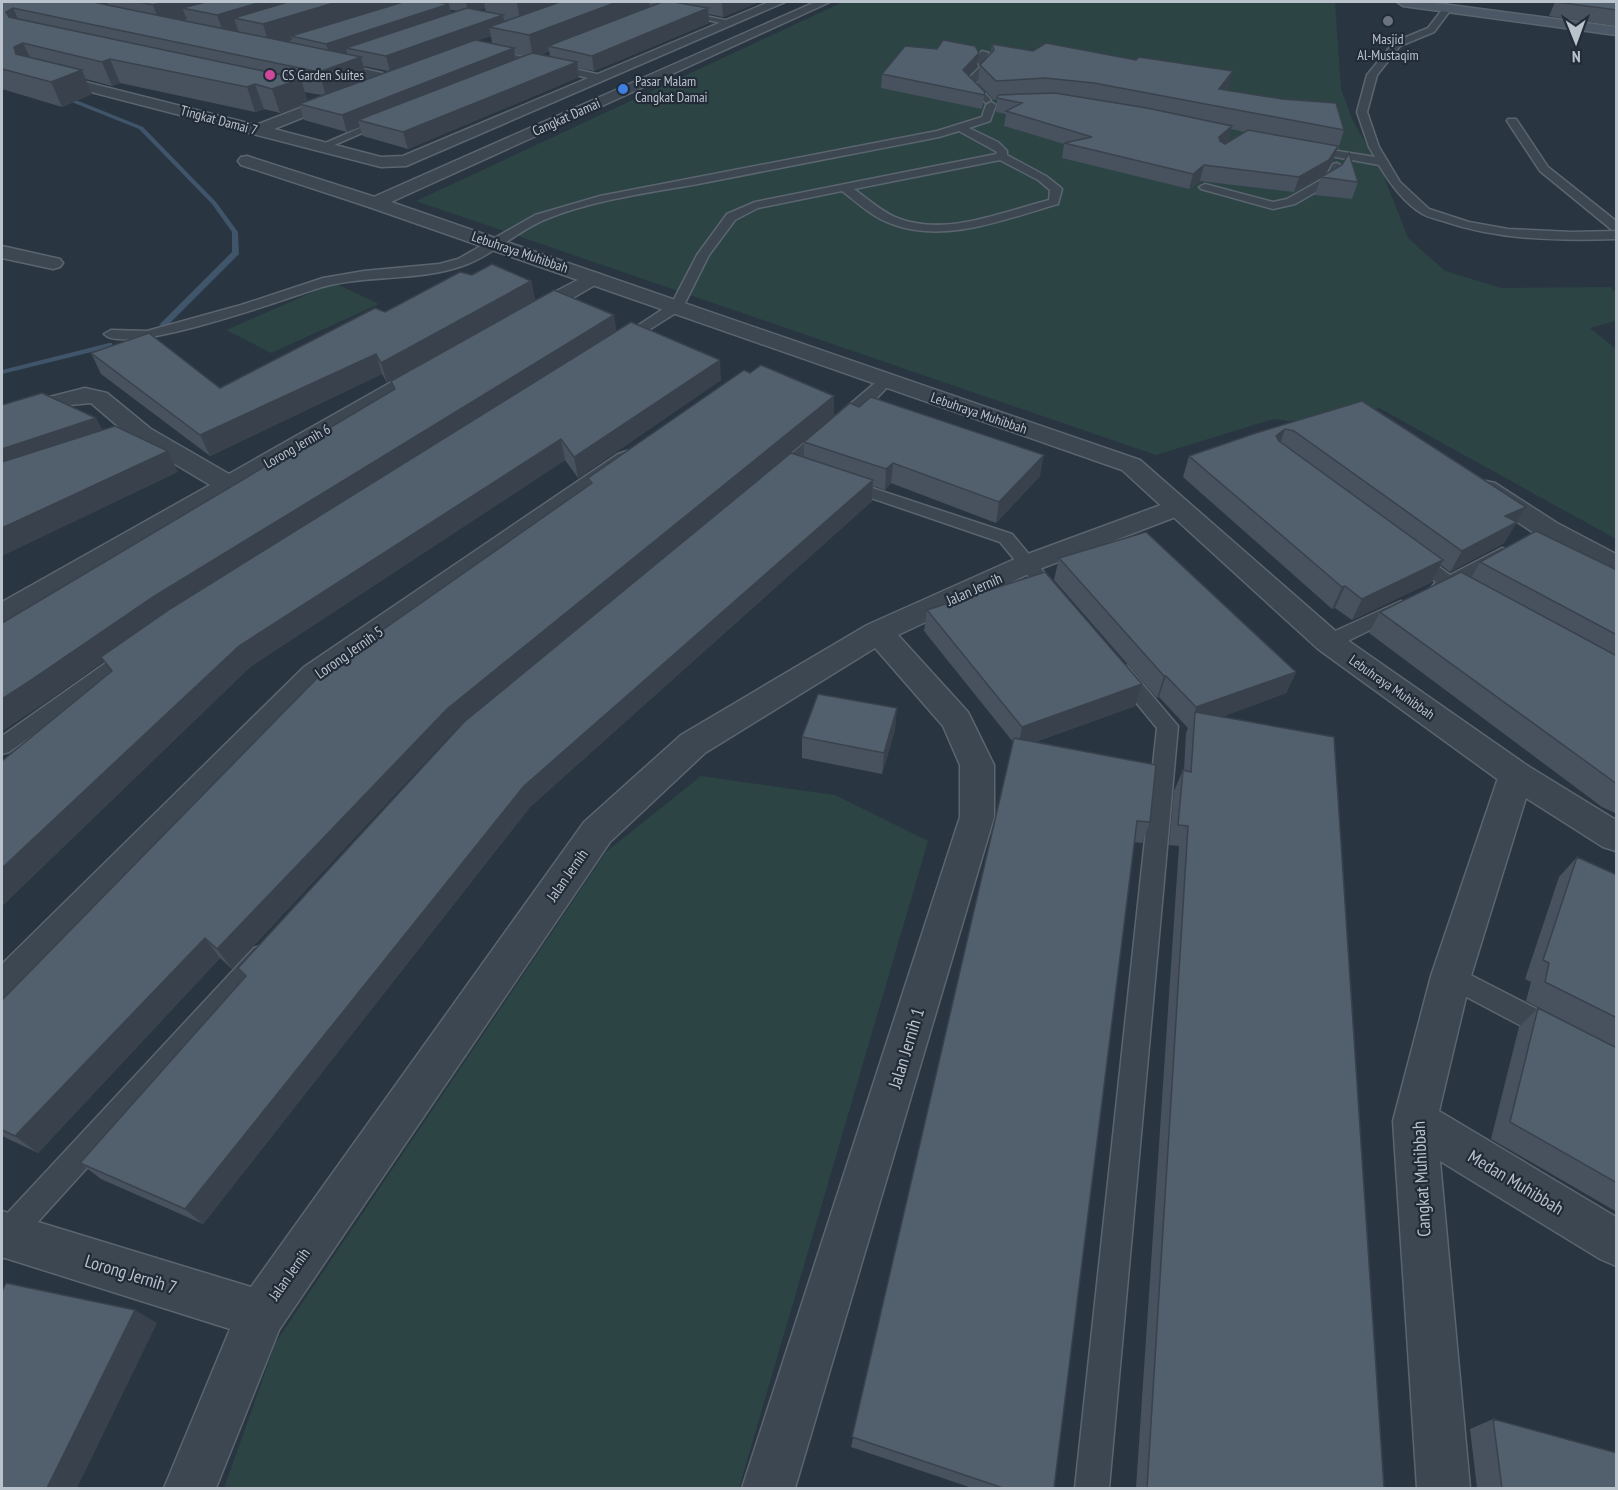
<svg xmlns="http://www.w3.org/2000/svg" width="1618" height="1490" viewBox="0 0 1618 1490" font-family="'PT Sans Narrow',sans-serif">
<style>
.green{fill:#2c4444}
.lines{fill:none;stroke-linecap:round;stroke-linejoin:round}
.stream{fill:#40546a;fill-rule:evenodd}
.service-casing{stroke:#5b656f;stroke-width:3}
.minor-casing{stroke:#5b656f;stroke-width:3}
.tertiary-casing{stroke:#5b656f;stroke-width:3}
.secondary-casing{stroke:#5b656f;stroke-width:3}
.service{fill:#3d4752;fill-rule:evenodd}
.minor{fill:#3d4752;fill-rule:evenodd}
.tertiary{fill:#3d4752;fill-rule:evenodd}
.secondary{fill:#4b5765;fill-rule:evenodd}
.wall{fill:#47525e;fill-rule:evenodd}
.shaded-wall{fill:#39424c}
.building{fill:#525f6d;stroke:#39424c;stroke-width:1.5}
.worship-dot{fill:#6b7280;stroke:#222c38;stroke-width:2}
.hotel-dot{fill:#d1479c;stroke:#222c38;stroke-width:2}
.shop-dot{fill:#3f7fe0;stroke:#222c38;stroke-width:2}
.labels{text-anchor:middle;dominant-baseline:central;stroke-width:4.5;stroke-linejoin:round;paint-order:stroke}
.far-poi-label{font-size:14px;fill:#bac2cc;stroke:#222c38;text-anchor:start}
.far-street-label{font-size:14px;fill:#bac2cc;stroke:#222c38}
.street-label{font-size:15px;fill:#bac2cc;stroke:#222c38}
.near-street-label{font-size:18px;fill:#bac2cc;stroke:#222c38}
</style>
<rect width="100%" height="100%" fill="#293642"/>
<path class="green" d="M843,2h492l6,87 12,32 30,53 25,64 37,33 56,17 109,-1 6,5v29l-26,7 26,21v190l-237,-131 -63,17 -42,-6 -118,36 -740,-254z
M334,283l45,21 -108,49 -45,-23z
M701,776l134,19 93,46 -189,647h-515l52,-146 330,-490z"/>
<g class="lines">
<path class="stream" d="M61,94l82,33 73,75 22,30 1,22 -73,73 -7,-2 73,-73v-20l-20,-28 -73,-75 -80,-32z
M109,343h3v4l-110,27v-4z"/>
<defs>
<path id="service" d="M621,2h14l100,20 -4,3z
M1445,6l7,2 -18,24 -34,14 -23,29 -10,37 12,35 21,35 29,27 40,13 39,7 64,3 44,-1v8c-58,2 -118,1 -173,-18 -7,-2 -16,-4 -22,-8 -18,-11 -32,-31 -42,-48l-76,-14v-4l4,-1 68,11 -6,-10 -12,-35 10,-37 27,-33 34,-14z
M488,49l113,26 5,3 -5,3 -116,-27 -1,-2z
M982,51l7,2 -3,5 4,9 -8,11 -7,5 16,17 -5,3 -22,-20 16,-16 -4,-9z
M991,102l5,3 -6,16 -21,7 29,14 9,9v4l39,21 14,11 2,2 -4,15c-53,15 -112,40 -166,20 -19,-6 -34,-21 -50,-33l-84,17 -23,12 -26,35 -27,54 -57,36 -5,1 -7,-4 59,-39 25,-48 30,-41 28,-12 241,-48 1,-2 -38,-21 -20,6c-80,16 -161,31 -241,47 -51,9 -106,16 -154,36 -28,12 -51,35 -79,45 -48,18 -103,8 -152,25 -31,10 -188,67 -209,44l7,-4 36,1 94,-26 82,-27 41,-7 75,-7 19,-5 77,-44 65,-19 337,-65 45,-14 4,-12zM1000,160l38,20 12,10 -1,10c-47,12 -101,36 -149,19 -17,-6 -32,-20 -46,-30z
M383,118l9,2 -67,29 -4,1 -5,-3z
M1508,119h8l32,48 68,54v9h-4l-72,-59 -33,-50z
M1337,163l5,3 -7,15 -40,23 -22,5 -72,-20 -2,-2 6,-3 68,18 14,-3 39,-22 7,-13z
M886,377l7,4 -17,18 -93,78h-12l-2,-3 2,-3 110,-93z
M845,479l167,55 51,61 -2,4h-14l-47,-57 -161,-55 -2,-3z
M1502,548l6,2 3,4 -3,4 -45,25 12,7 3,4 -3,4h-12l-14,-7 -9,3 -6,-2 -3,-4 5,-6 -32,-26 3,-4h12l31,23z
M1401,601l7,2 2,4 -2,4 -72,36 -7,2 -7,-2 -3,-5 3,-5z
M134,646l7,2 3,5 -3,5 -132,94 -7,2v-18l125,-88z
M1120,664l7,2 51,60 -69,762h-34l82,-760 -47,-57 3,-5z
M263,945l9,3 3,8 -3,8 -256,282 -4,8 -10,5v-40l252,-271z
M1451,965l113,58 4,8 -4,8 -9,4 -9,-4 -104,-55 -4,-8 4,-8z
M770,1471l12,5 5,12h-35l5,-12z"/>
<path id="minor" d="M769,2h16l-379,164 -25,1 -340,-88 -2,-3 7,-4 210,53 88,-34 5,2 3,3 -3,3 -75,30 107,28 22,-1z
M323,60l73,16 2,3 -7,4 -73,-16 -2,-3 2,-3z
M247,156l134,43 3,4 -3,4h-12l-128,-42 -3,-4 3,-4z
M2,246l58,13 3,4 -3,4 -7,2 -51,-11z
M593,272l7,2 3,4 -3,4 -68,40 -8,1 -8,-1 -3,-5 3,-5z
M403,378l8,2 4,5 -4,5 -399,232 -10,3v-23l208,-117 -77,-46 -42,-36 -21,2 -68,18v-14l83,-21 22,5 44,36 78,45 166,-94z
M627,451l9,3 4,5 -4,5 -310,219 -310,320 -14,5v-44l302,-297 314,-213z
M1486,481l9,2 62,40 59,31v20l-10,-3 -69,-36 -60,-40 -4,-6 4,-6z
M1177,499l9,2 4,6 -4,6 -149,57 -139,65 70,77 26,53v52l-199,671h-53l218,-671v-52l-17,-39 -68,-78 -170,105 -95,89 -331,488 -63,158h-52l66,-159 -228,-72v-46l249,76 333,-465 97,-87 186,-110 150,-67z
M1516,762l12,4 5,9 -62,201 -32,135 177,106v49l-16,-7 -160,-98 30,327h-53l-24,-367 38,-145 68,-201 5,-9z"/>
<path id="tertiary" d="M815,2h15l-439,200 749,258 200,175 188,131 88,54v31l-13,-4 -99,-63 -186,-135 -196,-179 -753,-263 -3,-4 3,-4z"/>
<path id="secondary" d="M1397,2h30l189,25v8l-213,-29z"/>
</defs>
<use href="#service" class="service-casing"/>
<use href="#minor" class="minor-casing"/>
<use href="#tertiary" class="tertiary-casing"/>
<use href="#secondary" class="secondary-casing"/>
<use href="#service" class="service"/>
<use href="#minor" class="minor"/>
<use href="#tertiary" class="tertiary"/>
<use href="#secondary" class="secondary"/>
</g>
<path class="wall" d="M2,2h394l1,1 6,-1h277h-3l5,1 -1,-1h78l-36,15 -15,-3 1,9 -115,48 -16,-3 1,9 -171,72 -45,-13 -3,-9 -13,5 -43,-12 -4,-14 -20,7 -16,-4 -9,3 -135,-29 -8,3 -26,-7 6,15 -30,13 -60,-18zM485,8l1,4 -8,-2zM450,10h3l5,1 -7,2zM491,36l1,8 -15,-4zM549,51l1,5 -9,-1zM515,54l9,2 -8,3zM363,66l25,5 -21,8zM305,92l10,2 7,1 -15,6z
M1555,2h62v24l-68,-10z
M992,44l236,46 -1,1 117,39 -6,20h-2l-3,11 -9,14 34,7 -6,17 -37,-4 6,-18 -27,15 -94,-11 -11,8 -127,-31 2,-14 -60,-18 2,-12 -10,-2 1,-13 -3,1 -16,-17 2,-18 11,-12zM1231,129l13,3 -16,9z
M977,66l-8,9 16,17 -3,17 -101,-21 1,-14z
M472,275l59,6 4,19 -148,83 -5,-9 -172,82 -109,-82 -10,-21 129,35 165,-76z
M617,332l104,48 -143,98 -13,-18 -315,207 -248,239v-145l110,-89 -8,-11 -57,40 -45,30v-108l392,-233 -3,-9z
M750,373l84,23v21l-379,313 -223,239 -12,-11 -182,195 -36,-17v-136l588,-515 -2,-7z
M1362,401l164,106 -22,36 -54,29 -9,-7 -9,17 -80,38 -17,-12 -3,1 -149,-132 6,-21z
M804,442l236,34 -44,47 -105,-40 -6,7 -12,-4 -1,15 -342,306 -327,417 -102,-45 -21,-16 165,-186 -7,-9 566,-511z
M1059,558l237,114 -10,21 -65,24 163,771h-248l43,-642 -10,-1 5,-54 9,-21 1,1 2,-38 2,-5 -29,-31 -2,1 -103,-118z
M1480,562l137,8v244l-15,-7 -233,-174 11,-21 91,-34z
M927,610l215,74 -7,22 -100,36 115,80 -8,21 -8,-1 -80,646h-82l-121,-41 162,-705 -89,-111z
M895,730l-13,44 -80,-16v-21z
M1577,857l40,18v173l-91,-47 5,-19 -6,-3 34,-102z
M1538,1008l79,40v164l-126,-73 28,-112z
M1493,1419l124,69h-140l-7,-59z"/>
<path class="shaded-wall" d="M92,2h15l3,7z
M164,2h85l-67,6 5,11 -26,8 -8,-22z
M261,2h135l1,4 -106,30 1,4 -22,7 -7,-23 -29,-6 5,15 -14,4 -8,-22z
M466,2h18l1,6 -17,5z
M521,2h65l-65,23 -4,-22z
M617,2h32l1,9 -102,35 1,5 -16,7 -4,-23z
M722,2h37l-36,15z
M449,4l3,14 -106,30 1,5 -16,6 -5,-15z
M13,8l10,22 -6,4 -11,-22z
M708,8l1,15 -115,48 -2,-15z
M503,15l3,15 -17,-3 2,9 -101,36 -4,-16z
M23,43l11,23 -9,4 2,7 -13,-30z
M514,48l2,16 -158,56 2,7 -13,5 -5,-17z
M979,53l-2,13 -15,17 1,-13z
M361,57l6,24 -41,15 -7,-24z
M110,59l10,24 -8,3 -10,-24z
M577,62l2,15 -171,72 -5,-17z
M82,70l10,24 -30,13 -11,-25z
M1233,71l-5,19 -12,16 3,-17z
M301,79l7,24 -9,1 1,2 -20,7 -8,-24z
M255,84l9,25 -9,3 -8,-25z
M1232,126l-4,15 -12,11 3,-15z
M1338,146l-5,15 -9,14 -30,17 5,-15z
M1204,165l-4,16 -11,8 4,-15z
M531,281l4,19 -148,83 -6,-20z
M614,315l3,20 -513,326 -57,40 -45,30v-32l151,-102z
M376,354l6,20 -172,82 -10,-21z
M720,360l1,20 -143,98 -4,-21z
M834,396v21l-379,313 -223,239 -15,-20 230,-240z
M96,418l11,20 -105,36v-25z
M1285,429l-7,21 -2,-14z
M561,439l4,21 -315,207 -248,239v-38l237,-222z
M168,451l10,21 -176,84v-28z
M1044,455l-4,21 -44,47 3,-21z
M893,463l-2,20 -6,7 1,-21z
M873,480l-1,21 -342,306 -327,417 -18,-15 339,-423z
M1526,507l-22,36 -54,29 12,-21 43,-35z
M1443,560l-11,22 -80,38 10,-21z
M1345,586l-10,22 -3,1 10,-22z
M1296,672l-10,21 -92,34 1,-15 1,-5z
M1164,676h2l-7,21 -2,1z
M1142,684l-7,22 -117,42 4,-21z
M897,708l-2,22 -13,44 2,-21z
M205,938l15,20 -182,195 -23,-17z
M135,1310l22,13 -80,165h-30z"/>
<path class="building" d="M2,2h91l268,55 -42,15 -306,-64 -7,4 3,5 292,62 -29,10 -17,-5 -8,3 -137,-28 -8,3 -79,-19 -9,4 2,7 66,16 -31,12 -49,-13z
M139,2h25l-11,3z
M206,2h55l-44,13 -35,-7z
M288,2h49l-74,22 -29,-6z
M403,2h34l12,2 -123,40 -35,-8z
M560,2h57l-88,33 -40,-8z
M662,2h12l34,6 -116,48 -44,-10z
M1556,2h61v8z
M467,8l36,7 -117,41 -40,-8z
M475,40l39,8 -172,67 -43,-11z
M943,40l32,6 4,7 -16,17 22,22 -1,3 -102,-21 23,-28 32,3z
M1046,43l90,17 3,-3 94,14 -14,18 63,10 54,4 8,27 -250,-47 -49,-5 -49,3 -16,-16 14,-15 -2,-6 41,7z
M532,53l45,9 -174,70 -45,-12z
M1055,93l92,15 85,18 -13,11 1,4 5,3 23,-14 90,16 -9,14 -30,17 -95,-12 -11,9 -129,-31 28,-6 -86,-26 16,-8 -25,-5 1,-3z
M1349,153l9,29 -37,-5 21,-12z
M492,264l39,17 -150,82 -5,-9 -176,81 -109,-82 58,-20 71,55 155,-80 10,4 75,-40 12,3z
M554,290l60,25 -461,282 -122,83 -29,19v-76l393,-234 -4,-8z
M631,322l89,38 -146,97 -13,-18 -322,207 -237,222v-107l110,-90 -11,-14 69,-48z
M761,365l73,31 -387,313 -230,240 -12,-11 -190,198 -13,-6v-130l322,-329 268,-188 -4,-5 156,-108 6,3z
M42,393l54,25 -94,31v-44z
M871,397l173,58 -45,47 -106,-39 -7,6 -82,-27 46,-39 9,4z
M1362,401l164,106 -21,9 12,6 -55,29 -168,-120 -9,-2 -9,7 3,5 164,119 -81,39 -17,-13 -3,1 -153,-131 67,-23z
M115,426l53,25 -166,77v-66z
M791,453l82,27 -349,306 -339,423 -105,-46 166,-187 -8,-8 226,-246z
M1536,531l81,39v65l-137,-73z
M1146,532l150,140 -100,35 -30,-31h-2l-105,-118z
M1045,572l97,112 -120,43 -95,-117z
M1461,572l156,84v128l-237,-172z
M818,694l79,14 -13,45 -82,-16z
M1195,712l139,25 50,751h-237l41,-662 -10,-1 5,-55 8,2z
M1014,738l142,27 -6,57 -13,-1 -83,667h-51l-151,-51z
M1577,857l40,18v143l-72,-36 4,-19 -6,-3z
M1538,1008l79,40v135l-107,-61z
M6,1283l129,27 -88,178h-45v-197z
M1493,1419l124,34v35h-115z"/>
<circle class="worship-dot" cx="1388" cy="21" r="6"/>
<circle class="hotel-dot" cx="270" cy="75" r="6"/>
<circle class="shop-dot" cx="623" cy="89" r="6"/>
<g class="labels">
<g class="far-poi-label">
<text x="1388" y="39" text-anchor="middle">Masjid<tspan x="1388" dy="16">Al-Mustaqim</tspan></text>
<text x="282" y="75">CS Garden Suites</text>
<text x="635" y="81">Pasar Malam<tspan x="635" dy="16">Cangkat Damai</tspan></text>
</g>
<g class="far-street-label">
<text transform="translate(566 117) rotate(-24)">Cangkat Damai</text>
<text transform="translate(219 120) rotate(15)">Tingkat Damai 7</text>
<text transform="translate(520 252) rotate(19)">Lebuhraya Muhibbah</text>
<text transform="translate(979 413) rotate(19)">Lebuhraya Muhibbah</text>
<text transform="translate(297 446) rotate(-30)">Lorong Jernih 6</text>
<text transform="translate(1392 687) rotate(35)">Lebuhraya Muhibbah</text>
</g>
<g class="street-label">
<text transform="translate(974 589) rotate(-24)">Jalan Jernih</text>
<text transform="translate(349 652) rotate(-35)">Lorong Jernih 5</text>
<text transform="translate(567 875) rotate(-55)">Jalan Jernih</text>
<text transform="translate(289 1274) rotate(-55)">Jalan Jernih</text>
</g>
<g class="near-street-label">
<text transform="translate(906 1048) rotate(-73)">Jalan Jernih 1</text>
<text transform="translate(1421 1179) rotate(-93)">Cangkat Muhibbah</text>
<text transform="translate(1516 1182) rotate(31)">Medan Muhibbah</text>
<text transform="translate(131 1274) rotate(17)">Lorong Jernih 7</text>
</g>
</g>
<rect width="1618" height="1490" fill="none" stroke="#bac2cc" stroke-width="6"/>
<g transform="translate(1576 42) rotate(179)" stroke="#222c38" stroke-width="4.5" paint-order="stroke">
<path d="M0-4.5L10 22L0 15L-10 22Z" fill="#bac2cc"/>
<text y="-9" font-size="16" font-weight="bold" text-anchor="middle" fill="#bac2cc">N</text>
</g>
</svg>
